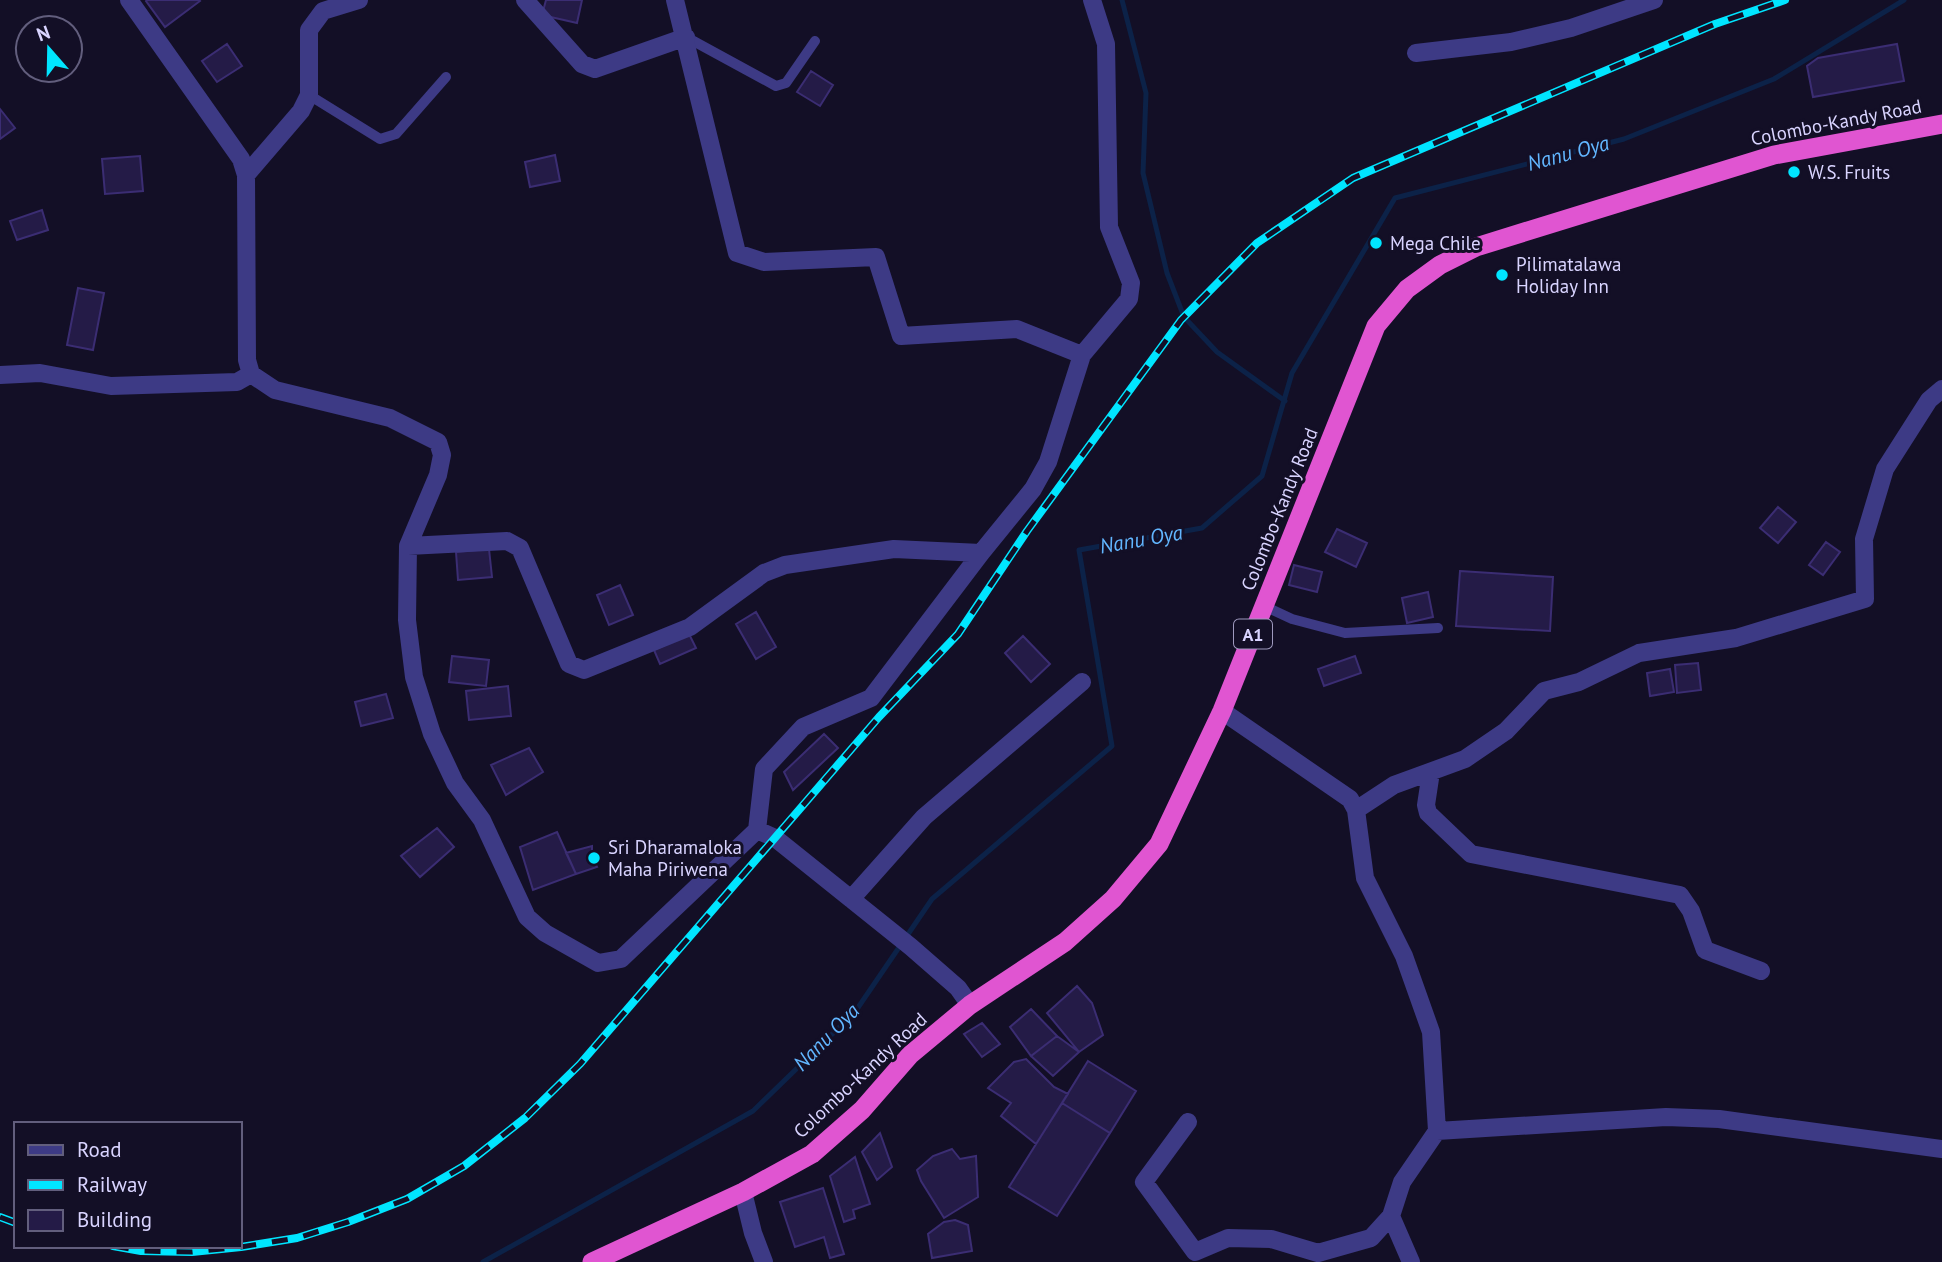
<svg xmlns="http://www.w3.org/2000/svg" width="1942" height="1262" viewBox="0 0 1942 1262" font-family="'PT Sans',sans-serif">
<style>
.lines{fill:none;stroke-linecap:round;stroke-linejoin:round}
.stream{stroke:#0c2248;stroke-width:5}
.building{fill:#241b47;stroke:#3b2d73;stroke-width:2}
.service{stroke:#3d3a85;stroke-width:10}
.minor{stroke:#3d3a85;stroke-width:18}
.trunk{stroke:#e055d1;stroke-width:19}
.rail-casing{stroke:#00e5ff;stroke-width:8}
.rail{stroke:#130f26;stroke-width:5;stroke-dasharray:16;stroke-linecap:butt}
.poi-dot{fill:#00e5ff;stroke:#130f26;stroke-width:2.5}
.labels{text-anchor:middle;dominant-baseline:central;stroke-width:6;stroke-linejoin:round;paint-order:stroke}
.shield{fill:#130f26;stroke:#9e99be;stroke-width:2}
.shield-label{font-size:18px;font-weight:bold;fill:#d9d4ff}
.street-label{font-size:19px;fill:#d9d4ff;stroke:#130f26}
.poi-label{font-size:19px;fill:#d9d4ff;stroke:#130f26;text-anchor:start}
.water-label{font-size:21px;font-style:italic;fill:#62b6ff;stroke:#130f26}
</style>
<rect width="100%" height="100%" fill="#130f26"/>
<g class="lines">
<path class="stream" d="M1122,0l24,93 -3,80 24,100 17,44 33,35 68,49
M483,1262l270,-151 102,-99 77,-113 180,-153 -33,-196 123,-22 60,-52 30,-103 103,-175 229,-59 150,-60 130,-79"/>
</g>
<path class="building" d="M147,0h52l1,1 -35,26 -19,-26z
M546,0h36l-5,23 -35,-8z
M227,44l15,22 -25,16 -15,-21z
M1897,44l7,37 -91,16 -6,-31 11,-8z
M811,71l22,14 -13,21 -23,-14z
M0,109l15,19 -15,11z
M555,155l5,26 -30,6 -5,-25z
M140,156l3,35 -38,3 -3,-35z
M42,210l6,20 -31,10 -7,-19z
M78,288l26,5 -11,57 -26,-5z
M1778,507l18,15 -18,21 -18,-15z
M1337,529l30,14 -11,24 -31,-15z
M1826,542l14,10 -17,23 -14,-10z
M489,549l3,28 -34,3 -2,-28z
M1294,565l28,7 -5,20 -28,-7z
M1460,571l93,6 -3,54 -94,-5z
M620,585l13,30 -24,10 -12,-30z
M1428,592l5,25 -26,6 -5,-25z
M756,612l20,35 -20,12 -20,-35z
M689,634l7,14 -36,16 -6,-14z
M1023,636l27,28 -19,18 -26,-29z
M452,656l37,4 -3,26 -37,-4z
M1355,656l6,17 -37,13 -6,-17z
M1698,663l3,27 -24,3 -2,-28z
M1670,669l4,23 -24,4 -3,-23z
M508,686l3,30 -42,4 -3,-29z
M386,694l7,24 -32,8 -6,-24z
M824,734l14,14 -45,42 -9,-18z
M529,748l14,24 -37,23 -15,-30z
M437,828l17,19 -34,30 -19,-21z
M557,832l19,42 -43,16 -13,-43z
M592,846v11l5,10 -21,7 -10,-21z
M1077,986l15,17 11,32 -24,17 -32,-39z
M1031,1009l26,27 -26,20 -21,-29z
M982,1023l18,21 -18,13 -18,-23z
M1057,1036l22,16 -26,24 -22,-20z
M1026,1059l28,28 14,7 -32,50 -35,-28 10,-13 -23,-15 26,-26z
M1088,1061l48,30 -26,42 -48,-30z
M1062,1103l48,30 -53,83 -48,-29z
M880,1133l12,34 -15,13 -15,-28z
M952,1149l8,10 16,-3 2,41 -34,21 -23,-37 -4,-11 16,-14z
M855,1157l15,47 -17,6 2,8 -11,4 -14,-46z
M823,1188l21,66 -14,4 -6,-21 -29,10 -15,-45z
M955,1220l13,5 4,26 -40,7 -4,-24 16,-12z"/>
<g class="lines">
<path class="service" d="M686,37l90,49 10,-3 29,-42
M309,95l71,44 16,-5 50,-57
M1264,606l28,13 53,14 93,-5"/>
<path class="minor" d="M129,0l112,159 5,16 1,185 4,14 24,16 115,28 48,24 4,13 -4,20 -30,71 -1,74 7,57 18,57 23,49 27,37 45,97 18,16 53,30 23,-4 136,-129 18,8 136,109 47,41 12,17
M525,0l57,64 13,5 91,-32
M675,0l62,253 27,9 112,-5 25,79 116,-7 65,26
M1416,53l95,-11 60,-14 83,-28
M246,175l55,-64 8,-16v-65l14,-19 36,-11
M0,375l40,-2 71,13 126,-4 14,-8
M408,546l99,-5 13,7 49,116 15,6 106,-43 74,-54 21,-8 109,-16 87,4
M1222,711l128,88 6,11 9,68 39,78 27,76 6,99 -35,51 -11,34 20,46
M1431,772l-5,33 2,8 43,41 209,41 11,16 14,39 56,21
M1356,810l38,-25 71,-26 41,-28 38,-40 35,-9 60,-29 97,-15 129,-39 -1,-60 21,-70 44,-69 13,-11
M757,830l7,-61 39,-42 68,-29 110,-145 52,-64 15,-27 34,-107 47,-56 2,-16 -22,-56 -3,-183 -14,-44
M851,899l73,-82 158,-135
M1188,1122l-44,60 51,70 33,-14 43,1 47,14 53,-15 20,-22
M1437,1131l229,-14 53,2 223,30
M743,1192l10,41 11,29"/>
<path class="trunk" d="M592,1262l151,-70 69,-38 50,-44 48,-55 60,-50 95,-63 48,-43 46,-55 63,-133 154,-385 31,-37 33,-24 36,-18 298,-92 168,-31"/>
<defs>
<path id="rail" d="M0,1217l16,6
M113,1246l28,5 51,1 49,-5 56,-9 51,-16 59,-23 57,-33 61,-48 55,-54 299,-347 79,-83 69,-103 154,-211 76,-77 96,-65 362,-154 70,-24"/>
</defs>
<use href="#rail" class="rail-casing"/>
<use href="#rail" class="rail"/>
</g>
<g class="poi-dot">
<circle cx="1794" cy="172" r="7"/>
<circle cx="1376" cy="243" r="7"/>
<circle cx="1502" cy="275" r="7"/>
<circle cx="594" cy="858" r="7"/>
</g>
<g class="labels">
<rect class="shield" x="1234" y="619.5" width="38" height="29" rx="5"/>
<g class="shield-label">
<text x="1253" y="634">A1</text>
</g>
<g class="street-label">
<text transform="translate(1836 122) rotate(-11)">Colombo-Kandy Road</text>
<text transform="translate(1279 509) rotate(-68)">Colombo-Kandy Road</text>
<text transform="translate(860 1075) rotate(-43)">Colombo-Kandy Road</text>
</g>
<g class="poi-label">
<text x="1808" y="172">W.S. Fruits</text>
<text x="1390" y="243">Mega Chile</text>
<text x="1516" y="264">Pilimatalawa<tspan x="1516" dy="22">Holiday Inn</tspan></text>
<text x="608" y="847">Sri Dharamaloka<tspan x="608" dy="22">Maha Piriwena</tspan></text>
</g>
<g class="water-label">
<text transform="translate(1568 153) rotate(-15)">Nanu Oya</text>
<text transform="translate(1141 539) rotate(-10)">Nanu Oya</text>
<text transform="translate(826 1037) rotate(-46)">Nanu Oya</text>
</g>
</g>
<rect x="14" y="1122" width="228" height="126" fill="#130f26" stroke="#625e7d" stroke-width="2"/>
<rect x="28" y="1145" width="35" height="10" fill="#3d3a85" stroke="#625e7d" stroke-width="2"/>
<text x="77" y="1157" font-size="21" fill="#d9d4ff">Road</text>
<rect x="28" y="1180" width="35" height="10" fill="#00e5ff" stroke="#625e7d" stroke-width="2"/>
<text x="77" y="1192" font-size="21" fill="#d9d4ff">Railway</text>
<rect x="28" y="1210" width="35" height="21" fill="#241b47" stroke="#625e7d" stroke-width="2"/>
<text x="77" y="1227" font-size="21" fill="#d9d4ff">Building</text>
<g transform="translate(49 49) rotate(340)"><circle r="33" fill="#130f26" stroke="#625e7d" stroke-width="2"/>
<path d="M0-5L12 26L0 18L-12 26Z" fill="#00e5ff"/>
<text y="-10" font-size="19" font-weight="bold" text-anchor="middle" fill="#d9d4ff">N</text>
</g>
</svg>
